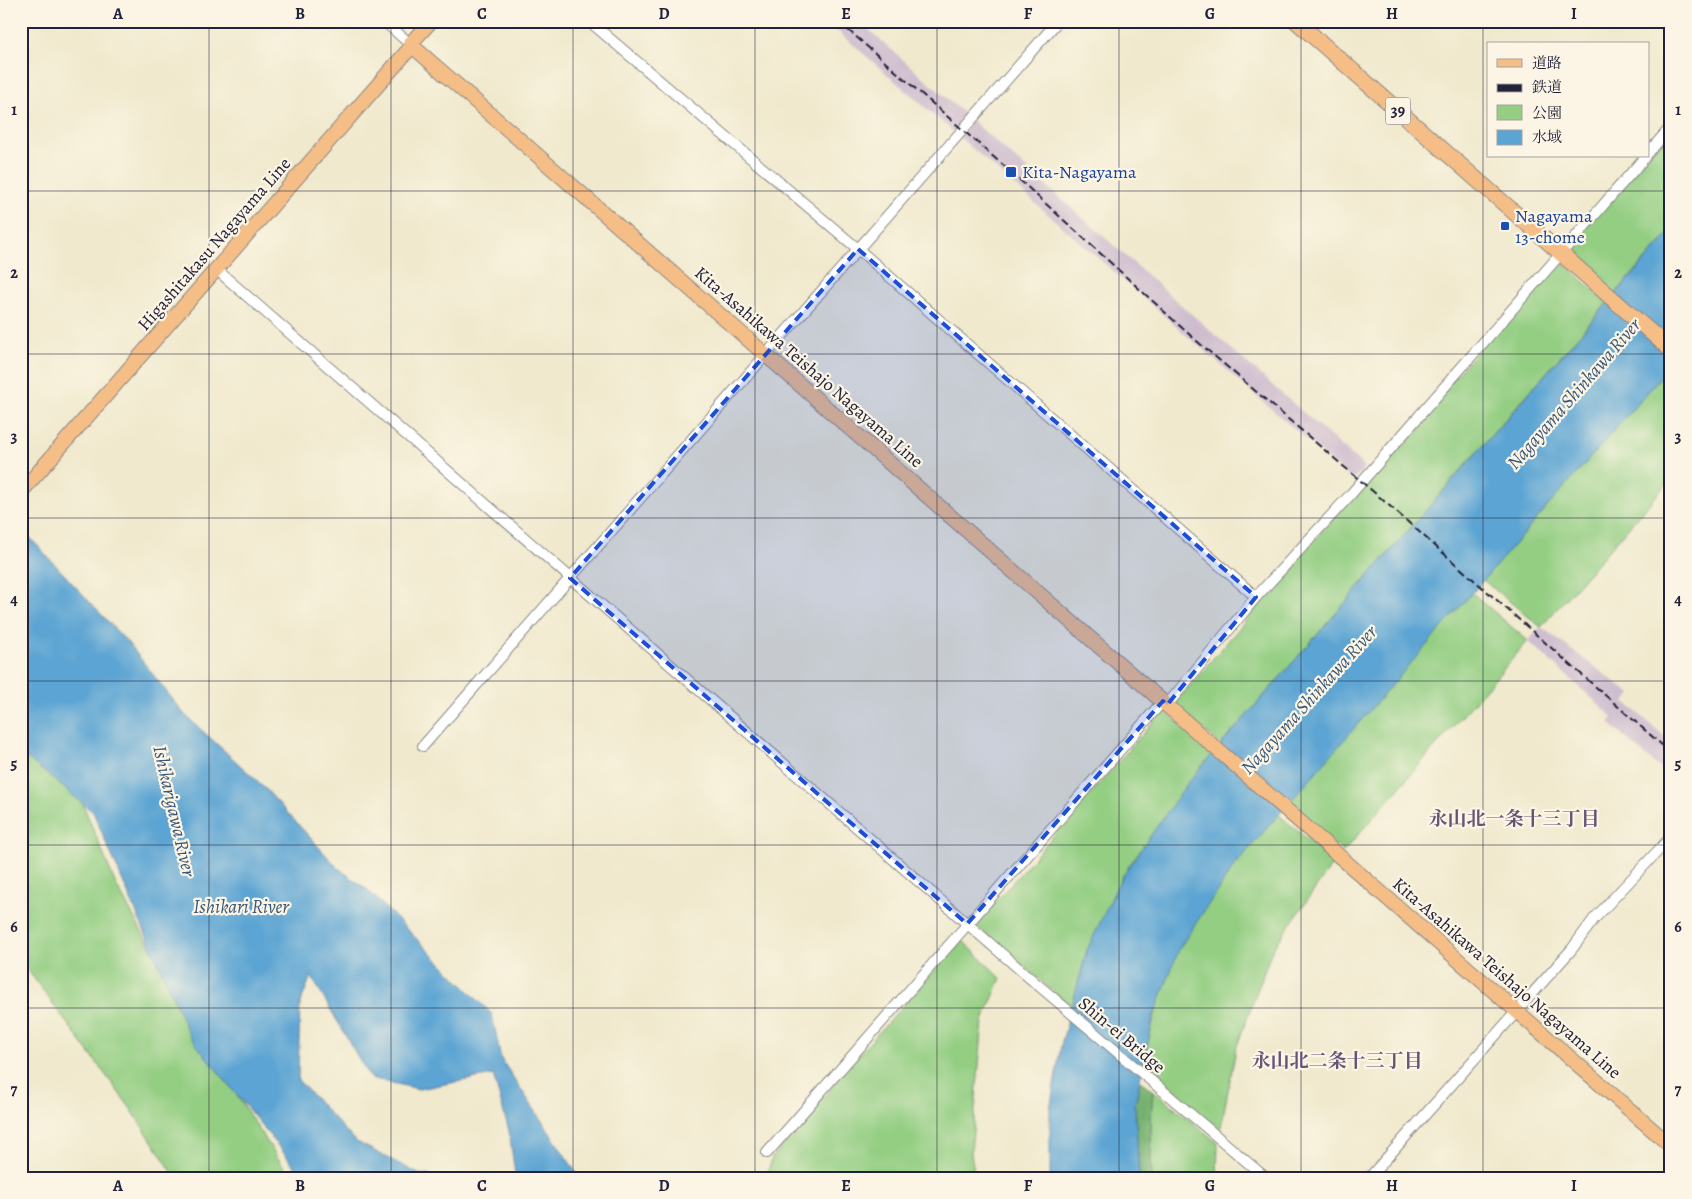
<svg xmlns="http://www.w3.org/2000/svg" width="1692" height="1199" viewBox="0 0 1692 1199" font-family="Alegreya,'Noto Serif JP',serif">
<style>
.industrial{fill:#cfbdcf}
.green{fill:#93ce82;stroke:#5a785e}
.forest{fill:#76b170;stroke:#4c6a56}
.water{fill:#5ca4d3;stroke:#3f6387}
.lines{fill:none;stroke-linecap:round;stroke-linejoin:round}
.minor-casing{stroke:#898684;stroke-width:12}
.major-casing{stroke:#898684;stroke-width:16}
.highway-casing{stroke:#898684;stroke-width:17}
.minor{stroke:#fff;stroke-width:10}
.major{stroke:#f6be87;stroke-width:14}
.highway{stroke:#f6be87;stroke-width:15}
.rail{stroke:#22223b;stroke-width:2;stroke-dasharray:8 4;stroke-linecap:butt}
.marked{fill:#1d4ed8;fill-opacity:0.2;stroke:#1d4ed8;stroke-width:4;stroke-dasharray:10 6;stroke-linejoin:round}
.grid{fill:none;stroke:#22223b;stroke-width:1;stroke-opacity:0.55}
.transit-dot{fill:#1a4fb4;stroke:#fcf5e5;stroke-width:2}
.labels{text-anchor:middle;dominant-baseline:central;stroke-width:4.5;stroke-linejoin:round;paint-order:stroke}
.shield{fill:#fcf5e5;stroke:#63616e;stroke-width:1}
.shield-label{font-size:16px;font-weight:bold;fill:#22223b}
.transit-label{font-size:18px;fill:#164399;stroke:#fcf5e5;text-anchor:start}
.street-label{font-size:18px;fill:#22223b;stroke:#fcf5e5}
.water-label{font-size:19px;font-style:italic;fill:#395678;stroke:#fcf5e5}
.neighbourhood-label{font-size:19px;font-weight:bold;fill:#645575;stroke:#fcf5e5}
.neatline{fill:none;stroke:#22223b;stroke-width:2}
.grid-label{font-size:16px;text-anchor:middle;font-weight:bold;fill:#22223b}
</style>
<rect width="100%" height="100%" fill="#fcf5e5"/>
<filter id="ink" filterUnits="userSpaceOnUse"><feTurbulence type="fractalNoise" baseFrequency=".02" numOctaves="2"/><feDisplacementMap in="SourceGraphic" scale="10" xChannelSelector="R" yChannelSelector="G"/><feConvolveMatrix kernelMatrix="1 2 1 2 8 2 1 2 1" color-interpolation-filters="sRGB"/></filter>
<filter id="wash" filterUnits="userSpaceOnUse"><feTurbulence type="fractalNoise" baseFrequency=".0096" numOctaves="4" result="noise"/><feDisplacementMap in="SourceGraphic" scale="20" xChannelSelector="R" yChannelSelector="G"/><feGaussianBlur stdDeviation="1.12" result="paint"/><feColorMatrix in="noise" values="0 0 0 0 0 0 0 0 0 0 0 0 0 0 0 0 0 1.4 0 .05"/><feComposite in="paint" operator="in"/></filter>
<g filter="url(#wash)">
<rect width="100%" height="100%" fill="#f0e9cd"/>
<path class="industrial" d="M826,21h33l506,446 -12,13z
M1541,627l90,67 -6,8 46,40v36l-62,-55 4,-6 -85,-76z"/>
<path class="green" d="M1671,128v103l-57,64 -49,-46z
M1558,257l49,46 -386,442 -47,-41z
M1671,365v114l-130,148 -58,-47z
M1471,592l57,49 -185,211 -55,-49z
M1164,710l49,44 -24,27 -102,169 -15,57 -97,-82z
M21,742l59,55 36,88 92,167 83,126h-115l-45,-69 -110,-148z
M1278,814l56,48 -62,88 -36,99 -16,83 -77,-66c8,-38 19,-86 37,-120 27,-48 63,-91 98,-132z
M962,940l39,38 -18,43 -12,132 4,25h-209l6,-20 84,-100z
M1153,1090l65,53 -1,35h-66v-61z"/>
<path class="forest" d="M1140,1081l13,9 -2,27v61h-12l-4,-74z"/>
<path class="water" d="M1671,231v134l-437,501 -54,81 -27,71 -18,86 4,74h-89v-69l11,-64 26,-95 35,-74 67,-95z
M21,528l108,116 56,71 78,71 75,82 30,22 124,124 9,45 79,119h-88l23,-4 -6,-43 -16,-56 -74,14 -49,-11 -59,-102 -11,28 -2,76 57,61 64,33 31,4h-146l-114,-141 -97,-225 -68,-56 -4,-5z"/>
</g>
<g filter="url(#ink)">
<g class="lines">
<defs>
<path id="minor" d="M384,21l26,23
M589,21l269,228 398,348
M1648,153l23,-26
M216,269l809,705 241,204
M1167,705l89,-108 95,-103 295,-338
M423,746l635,-725
M767,1153l396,-452
M1369,1178l203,-229 22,-30 77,-82"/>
<path id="major" d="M431,21l-21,23 1261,1102
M21,492l391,-446"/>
<path id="highway" d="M1296,21l375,329"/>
</defs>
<use href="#minor" class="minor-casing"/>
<use href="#major" class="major-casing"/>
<use href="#highway" class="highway-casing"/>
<use href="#minor" class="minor"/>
<use href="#major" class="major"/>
<use href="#highway" class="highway"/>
<path class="rail" d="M838,21l173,151 180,164 185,158 295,259"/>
</g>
</g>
<path class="marked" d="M858,249l398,348 -89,108 -4,-4 -196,223 -397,-346z"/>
<path class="grid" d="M209,21v1157M391,21v1157M573,21v1157M755,21v1157M937,21v1157M1119,21v1157M1301,21v1157M1483,21v1157M21,191h1650M21,354h1650M21,518h1650M21,681h1650M21,845h1650M21,1008h1650"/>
<g class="transit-dot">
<rect x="1005" y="166" width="12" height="12" rx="2.5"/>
<rect x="1500" y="221" width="10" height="10" rx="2.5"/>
</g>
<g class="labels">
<rect class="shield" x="1385.5" y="97.5" width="25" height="27" rx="4"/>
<g class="shield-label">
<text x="1398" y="111">39</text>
</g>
<g class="transit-label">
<text x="1022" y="172">Kita-Nagayama</text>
<text x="1515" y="216">Nagayama<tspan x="1515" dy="21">13-chome</tspan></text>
</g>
<g class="street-label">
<text transform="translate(214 244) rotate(-49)">Higashitakasu Nagayama Line</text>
<text transform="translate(809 367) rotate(41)">Kita-Asahikawa Teishajo Nagayama Line</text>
<text transform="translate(1507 978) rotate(41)">Kita-Asahikawa Teishajo Nagayama Line</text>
<text transform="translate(1122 1035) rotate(40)">Shin-ei Bridge</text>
</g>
<g class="water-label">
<text transform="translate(1574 394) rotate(-49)">Nagayama Shinkawa River</text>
<text transform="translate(1309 700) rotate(-48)">Nagayama Shinkawa River</text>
<text transform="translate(174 811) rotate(77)">Ishikarigawa River</text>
<text x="241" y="907">Ishikari River</text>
</g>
<g class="neighbourhood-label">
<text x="1514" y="819">永山北一条十三丁目</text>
<text x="1337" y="1061">永山北二条十三丁目</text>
</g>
</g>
<rect width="1692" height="1199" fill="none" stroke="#fcf5e5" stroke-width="55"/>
<rect x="1487" y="42" width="162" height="115" fill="#fcf5e5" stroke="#a5a1a1"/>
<rect x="1497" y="59" width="25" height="8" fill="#f6be87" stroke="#a5a1a1"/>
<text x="1532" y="68" font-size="15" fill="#22223b">道路</text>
<rect x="1497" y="84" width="25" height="8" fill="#22223b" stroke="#a5a1a1"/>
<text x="1532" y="92" font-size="15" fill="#22223b">鉄道</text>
<rect x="1497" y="105" width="25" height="15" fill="#93ce82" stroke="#a5a1a1"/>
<text x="1532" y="118" font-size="15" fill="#22223b">公園</text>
<rect x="1497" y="130" width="25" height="15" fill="#5ca4d3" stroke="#a5a1a1"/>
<text x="1532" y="142" font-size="15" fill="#22223b">水域</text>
<rect x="28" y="28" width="1636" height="1144" class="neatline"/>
<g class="grid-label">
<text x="118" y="19">A</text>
<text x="300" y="19">B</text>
<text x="482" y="19">C</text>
<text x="664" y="19">D</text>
<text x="846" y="19">E</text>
<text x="1028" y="19">F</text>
<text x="1210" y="19">G</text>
<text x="1392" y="19">H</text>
<text x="1574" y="19">I</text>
<text x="14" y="115">1</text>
<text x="1678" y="115">1</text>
<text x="14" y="278">2</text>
<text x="1678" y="278">2</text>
<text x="14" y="442">3</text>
<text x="1678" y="442">3</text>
<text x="14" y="605">4</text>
<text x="1678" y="605">4</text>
<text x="14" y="769">5</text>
<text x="1678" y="769">5</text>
<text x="14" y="932">6</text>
<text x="1678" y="932">6</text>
<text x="14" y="1095">7</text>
<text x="1678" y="1095">7</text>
<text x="118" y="1191">A</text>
<text x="300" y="1191">B</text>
<text x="482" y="1191">C</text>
<text x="664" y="1191">D</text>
<text x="846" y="1191">E</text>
<text x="1028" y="1191">F</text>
<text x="1210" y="1191">G</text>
<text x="1392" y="1191">H</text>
<text x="1574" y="1191">I</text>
</g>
</svg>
